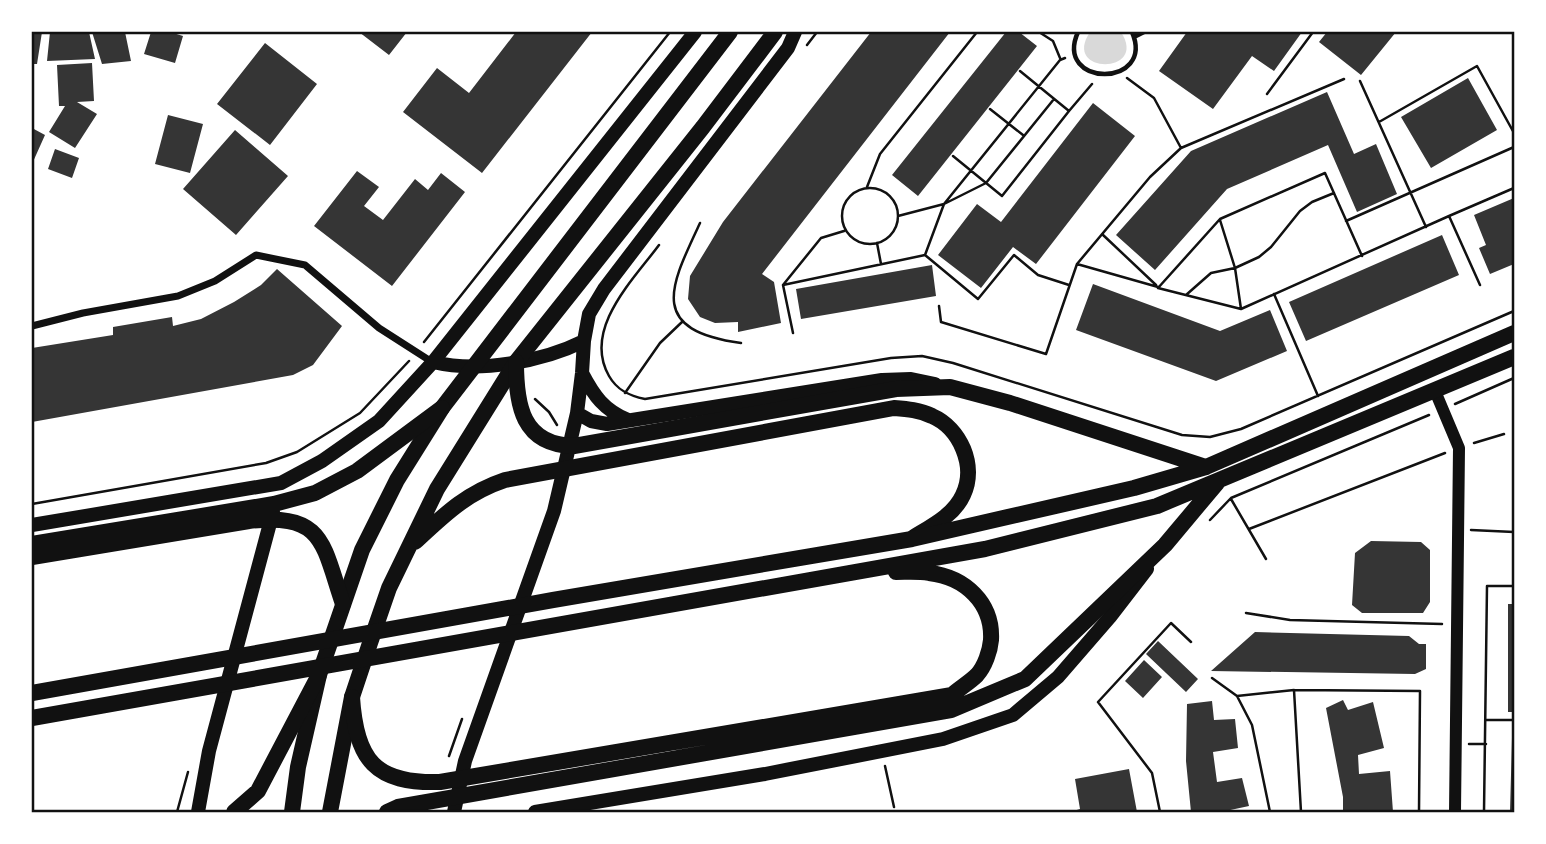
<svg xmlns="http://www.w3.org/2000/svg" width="1546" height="844" viewBox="0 0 1546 844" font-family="'Sofia Sans Condensed',sans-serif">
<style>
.water{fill:#d9d9d9}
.building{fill:#353535}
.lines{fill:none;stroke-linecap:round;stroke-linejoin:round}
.path{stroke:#111;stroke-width:2.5}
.service{stroke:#111;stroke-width:4.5}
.minor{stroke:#111;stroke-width:7}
.tertiary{stroke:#111;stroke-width:12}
.secondary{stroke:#111;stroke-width:14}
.primary{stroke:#111;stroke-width:16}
.trunk{stroke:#111;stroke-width:16}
.neatline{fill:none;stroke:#111;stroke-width:2.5}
</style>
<rect width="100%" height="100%" fill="#fff"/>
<path class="water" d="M1090,32h31c28,43 -60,43 -31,0z"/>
<path class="building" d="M32,32h10l-5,32h-5z
M50,32h39l6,27 -48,2z
M92,32h33l6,29 -29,3z
M151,32h19l13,4 -8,27 -31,-9z
M359,32h48l-18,23z
M516,32h76l-110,141 -79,-61 34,-44 32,25z
M871,32h79l-188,242 12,8 7,41 -43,9v-10l-23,1 -15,-6 -12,-18 2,-23 33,-54z
M1006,32h13l18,14 -119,150 -26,-21z
M1187,32h43l3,2 1,-2h68l-28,39 -22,-15 -39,53 -54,-38z
M1327,32h69l-35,43 -42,-33z
M265,43l52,41 -47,61 -53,-41z
M92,63l2,38 -17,1 20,12 -22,34 -26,-16 16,-26h-6l-2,-41z
M1468,78l29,52 -66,38 -30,-51z
M1327,92l27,62 22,-10 21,50 -40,18 -29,-67 -101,44 -72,81 -39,-35 75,-84z
M1093,103l42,33 -99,128 -23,-17 -32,41 -43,-33 39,-51 24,18z
M168,115l35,9 -13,49 -35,-9z
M32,128l13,7 -13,29z
M235,130l53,46 -52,59 -53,-46z
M55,149l24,9 -7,20 -24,-9z
M357,171l22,16 -15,19 19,14 32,-41 13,11 13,-17 24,19 -73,94 -78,-60z
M1514,198v66l-24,10 -11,-26 7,-3 -12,-30z
M1442,235l17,40 -153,66 -17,-39z
M932,265l4,31 -135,23 -5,-30z
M277,269l65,57 -29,39 -20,10 -261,47v-74l81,-13v-8l59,-10 1,9 28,-7 33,-17 27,-17z
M1093,284l127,47 50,-21 17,41 -71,30 -140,-51z
M1371,541l50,1 9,8v52l-7,11h-61l-10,-8 3,-52z
M1508,604h6v108h-6z
M1255,632l154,4 10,8h7v25l-11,5 -204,-3z
M1158,641l40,38 -12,13 -40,-38z
M1144,660l18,17 -19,21 -18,-17z
M1343,700l5,10 25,-8 11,46 -26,7 1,19 31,-3 3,41h-50v-15l-17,-89z
M1212,701l2,19 21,-1 3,29 -25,4 4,30 25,-4 7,28 -28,6h-30l-5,-51 1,-57z
M1512,738h2v74h-4z
M1129,769l8,43h-67l10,-3 -5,-30z"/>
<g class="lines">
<path class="path" d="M1039,32l14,9 7,17
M807,45l10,-13
M1127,78l27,20 27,50
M1360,81l66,146
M1267,94l46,-62
M990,109l33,26
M1069,111l23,-27
M1379,122l98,-56 37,67
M953,156l49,40 67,-85 -49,-40
M867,187l13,-33 97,-122
M842 216a28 28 0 1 1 56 0a28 28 0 1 1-56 0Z
M898,216l46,-12 116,-144 5,-2
M1449,216l65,-28
M1220,220l15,48 6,41
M1346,221l168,-74
M700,223c-30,64 -53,107 41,120
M1102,234l54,51
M877,243l4,21
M659,245c-25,34 -77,84 -50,131 8,14 20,20 36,23l246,-41 31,-2 31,7 229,72 28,2 31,-8 273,-118
M925,255l53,44 36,-44 24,20 31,10
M1362,256l-37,-83 -105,46 -62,69 83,21 208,-93 31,69
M1077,264l73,-87 31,-29 163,-69
M783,285l142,-30 19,-51 42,-21 68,-84
M1274,294l44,102
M1186,295l25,-22 24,-5 24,-11 12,-10 29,-36 12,-9 22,-9
M939,306l2,16 105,32 31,-90 81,23
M793,333l-10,-48 38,-47 23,-7
M424,342l246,-310
M625,393l35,-50 22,-21
M535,399l14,13 8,13
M1455,404l59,-26
M1474,443l30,-9
M1231,499l35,60
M32,504l234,-41 31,-11 63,-39 49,-52
M1210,520l21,-22 198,-83
M1249,529l196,-76
M1471,530l43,2
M1246,613l44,7 152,4
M1212,678l25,18 57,-6
M1237,696l15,29 18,87
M1486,720h28
M1469,744h17
M449,756l13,-37
M885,766l9,41
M177,812l11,-40
M1160,812l-8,-39 -54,-71 73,-79 20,19
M1301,812l-7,-122 126,1 -1,121
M1484,812l3,-226h27"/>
<path class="service" d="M1078,32c-25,56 78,56 54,0
M1134,37l10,-5"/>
<path class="minor" d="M32,326l51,-13 95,-17 37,-15 41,-26 49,10 74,63 53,34"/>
<path class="tertiary" d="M1435,391l24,57 -4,364"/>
<path class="secondary" d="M433,362c46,11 109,0 151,-21
M582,373c12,23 22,37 46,47
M577,413l14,8 16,3 275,-44 29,-1 24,5
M32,525l249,-42 41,-22 57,-40 54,-59 262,-330
M198,812l11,-61 64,-239
M454,812l11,-51 89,-250 23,-98 5,-40 2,-32 5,-27 15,-25 184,-241 7,-16
M535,812l230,-38 178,-35 70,-24 45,-38 52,-60 37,-48"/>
<path class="primary" d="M415,542c29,-27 51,-49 90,-62l389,-72c13,1 26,2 38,8 28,12 45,50 31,79 -9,20 -31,31 -49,42
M292,812l6,-45 21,-92 43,-125 35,-70 45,-72 288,-376
M330,812l22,-115 18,-54 19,-55 48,-99 79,-127 187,-235 72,-95"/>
<path class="trunk" d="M516,362c0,43 6,83 58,84l322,-57 54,-2 60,16 196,64
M32,544l242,-40 41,-11 42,-22 85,-63
M32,557l217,-36c75,-8 73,21 94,83
M32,693l521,-93 359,-61 222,-51 72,-21 308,-134
M352,697c4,63 23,87 88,85l512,-87c8,-7 18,-13 25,-20 8,-9 13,-24 14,-35 2,-37 -26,-63 -62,-67 -11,-2 -22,-1 -33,-1
M32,718l953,-169 172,-43 357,-149
M234,812l24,-21 61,-116
M387,812l11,-5 553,-97 74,-31 140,-134 52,-62"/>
</g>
<rect width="1546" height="844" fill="none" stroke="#ffffff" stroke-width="66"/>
<rect x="33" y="33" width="1480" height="778" class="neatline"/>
</svg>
